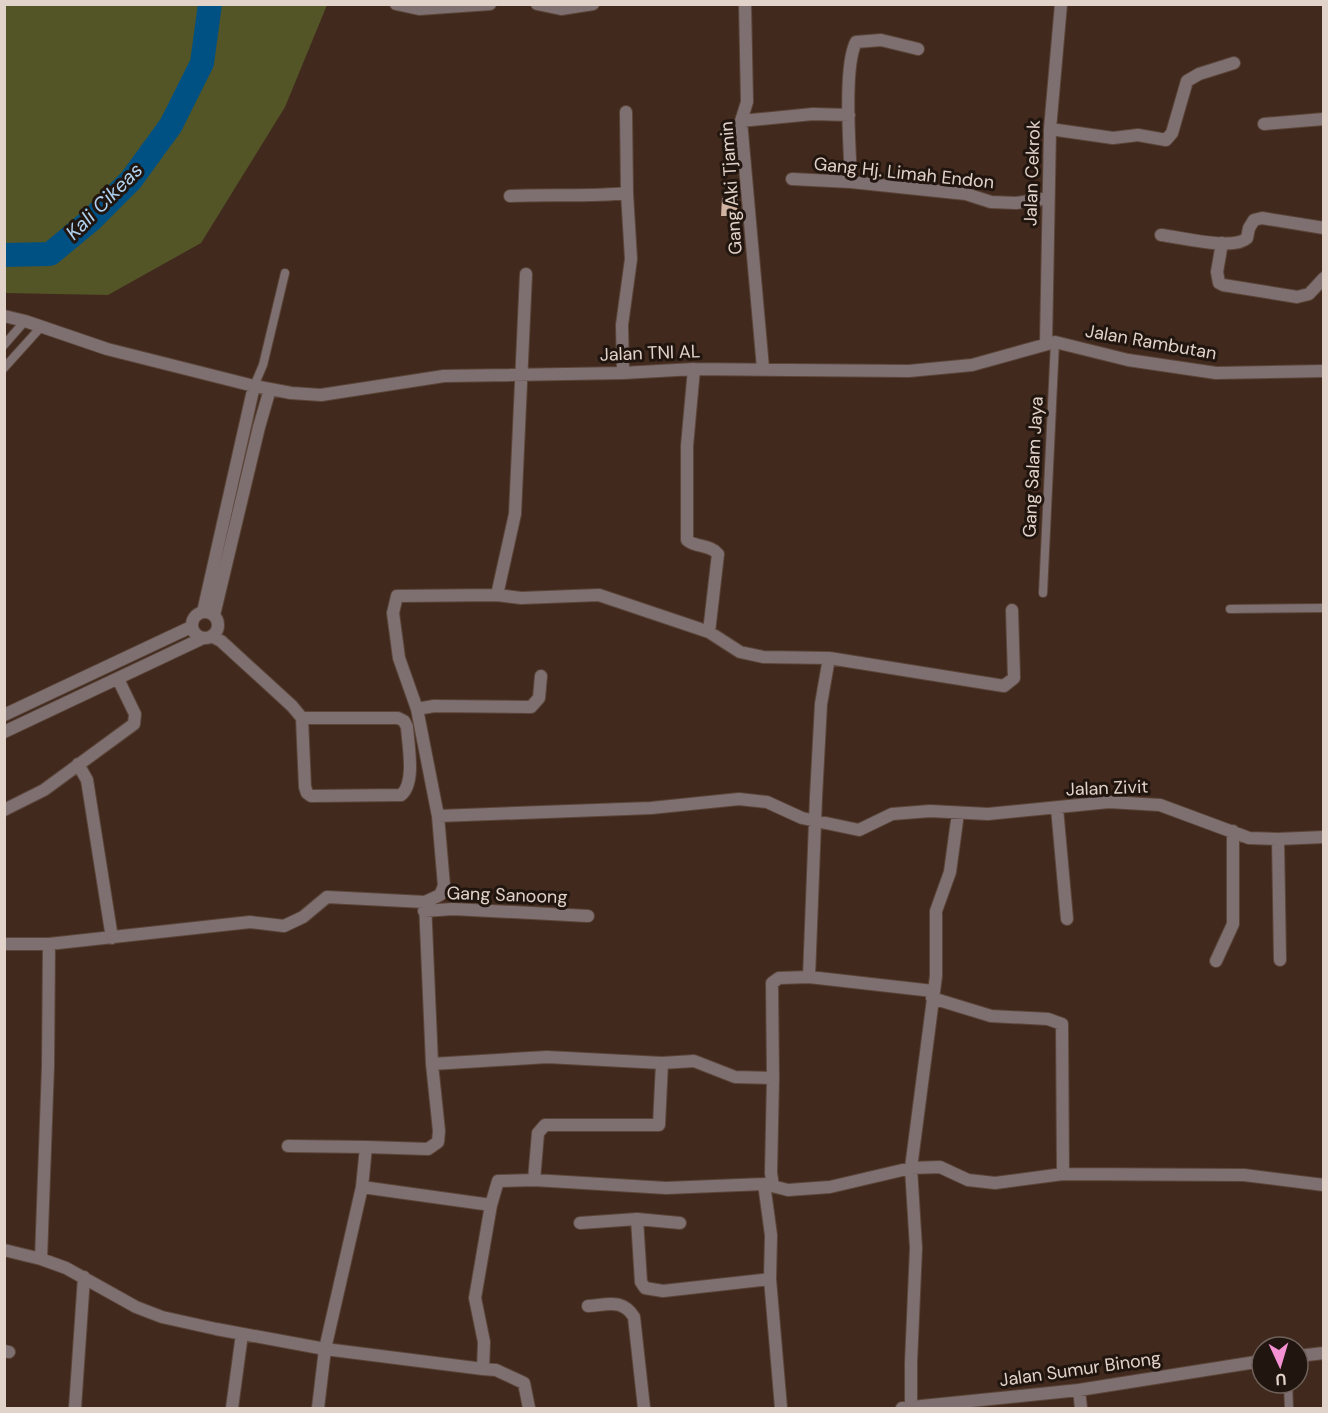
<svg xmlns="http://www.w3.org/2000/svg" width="1328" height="1413" viewBox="0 0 1328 1413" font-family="'DM Sans',sans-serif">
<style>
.green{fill:#535527}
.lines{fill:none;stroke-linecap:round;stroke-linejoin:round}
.river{stroke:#005183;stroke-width:24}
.building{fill:#d0b4a1}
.lane-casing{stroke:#5b4539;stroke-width:10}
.street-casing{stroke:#5b4539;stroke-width:14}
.lane{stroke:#7e6f71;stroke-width:8}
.street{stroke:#7e6f71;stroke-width:12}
.labels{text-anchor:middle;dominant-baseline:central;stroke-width:6;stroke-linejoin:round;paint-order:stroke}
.street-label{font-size:18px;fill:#e2d3ca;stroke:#20150f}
.water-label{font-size:20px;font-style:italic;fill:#b0d2f0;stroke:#20150f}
</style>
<rect width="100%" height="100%" fill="#412a1d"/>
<path class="green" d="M5,4h322v1l-42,102 -84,136 -93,52 -103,-2z"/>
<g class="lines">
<path class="river" d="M4,255l46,-1 41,-34 40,-40 40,-55 31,-62 8,-59"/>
</g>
<path class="building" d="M722,198h16l-1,18h-16z"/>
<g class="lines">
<defs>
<path id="lane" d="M4,345l21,-24
M4,368l37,-41
M254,386l9,-21 22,-92
M1043,593l12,-251
M1230,609l94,-1
M1288,1383l1,25"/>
<path id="street" d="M396,4l23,5 71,-5
M537,4l24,5 32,-5
M745,4l2,98 -6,19 22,247
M741,121l72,-7 36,1
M1264,124l60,-5
M1050,129l63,9 25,-3 28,5 6,-7 15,-52 12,-7 35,-11
M792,179l59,3 115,12 25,8 25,1 32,-5
M851,182c-1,-33 -8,-114 5,-140l25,-2 37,9
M510,196c39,-2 78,1 117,-3
M1161,235c19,2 73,16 86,3l2,-10 5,-8 8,-2 62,10
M1222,243l-5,29 2,11 4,2 74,12 12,-3 15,-16
M4,316l21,5 82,28 147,37 37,7 30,2 123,-19 179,-3 71,-4 215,2 63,-6 83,-23 73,18 88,13 108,-2
M1046,343l4,-214 11,-125
M694,369l-7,77v94c9,8 23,4 31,14l-9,78
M623,373l-1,-48 9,-66 -4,-66 -1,-81
M497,595l18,-81 11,-240
M192 625a13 13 0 1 1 26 0a13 13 0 1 1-26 0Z
M203,612l51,-226
M214,615l45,-188 11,-38
M213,637l8,4 71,65 10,12 3,69 2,6 4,3 90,-1c15,-12 7,-50 6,-68l-3,-6 -6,-3h-96
M417,709l17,-3 97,1 8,-9 2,-22
M4,715l187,-88
M4,732l197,-93
M78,764l9,16 25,158
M1057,808l10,111
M4,810l40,-20 90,-66 1,-10 -17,-35
M438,816l213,-8 88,-9 28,3 35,16 57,12 33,-16 38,-3 58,3 121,-12 51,3 89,33 29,1 46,-2
M1278,839l2,121
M424,911l29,-2 135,7
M4,944h45l201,-22 34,4 19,-9 24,-20 98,5 15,-7 4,-9 -6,-70 -21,-107 -18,-51 -6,-45 4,-17 100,-1 24,3 78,-3 110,37 31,20 23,5 66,1 175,28 10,-8 -2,-68
M1216,961l17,-37v-93
M809,977l7,-180 5,-93 8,-46
M932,998l59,18 57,3 14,5 1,150
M662,1063l32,-2 41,16 38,1
M432,1064l115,-7 115,6 -3,62h-114l-7,8 -4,47
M288,1146l78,1
M764,1184l7,51 -1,44 11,129
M773,1186l-2,-13 2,-95 -1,-95 7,-5 30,-1 124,14
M362,1187l129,18
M637,1219l43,4
M580,1223l57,-4 4,63 4,6 18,3 107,-12
M4,1250l37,9 25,9 70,39 26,10 54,12 109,20 158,20 1,-27 -9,-44 16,-93 7,-24 36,-1 132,8 98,-4 24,6 42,-3 81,-19 29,-1 28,13 27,3 68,-9 181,1 80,10
M41,1259l7,-193 1,-122
M588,1306c19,-1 34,-8 46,11l10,91
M4,1351l5,1
M1298,1356l26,-3
M483,1369l13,1 28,13 5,25
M1079,1390l2,18
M911,1407v-44l5,-115 -5,-80 25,-192v-65l14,-39 8,-59
M75,1408l9,-131
M232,1408l10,-74
M318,1408l7,-59 37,-162 4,-40 62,2 10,-7 1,-11 -7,-67 -7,-162
M902,1408l177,-18 183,-29"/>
</defs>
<use href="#lane" class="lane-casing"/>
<use href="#street" class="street-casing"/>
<use href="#lane" class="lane"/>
<use href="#street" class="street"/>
</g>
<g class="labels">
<g class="street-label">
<text transform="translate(904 173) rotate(6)">Gang Hj. Limah Endon</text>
<text transform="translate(1032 173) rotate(-88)">Jalan Cekrok</text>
<text transform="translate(731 188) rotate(-94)">Gang Aki Tjamin</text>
<text transform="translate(1151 342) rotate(10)">Jalan Rambutan</text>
<text transform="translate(650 353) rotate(-2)">Jalan TNI AL</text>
<text transform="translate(1033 467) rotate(-87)">Gang Salam Jaya</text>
<text transform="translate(1107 788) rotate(-2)">Jalan Zivit</text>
<text transform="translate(507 895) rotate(2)">Gang Sanoong</text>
<text transform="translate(1080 1369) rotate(-8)">Jalan Sumur Binong</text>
</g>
<g class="water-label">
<text transform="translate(104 201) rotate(-45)">Kali Cikeas</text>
</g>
</g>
<rect width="1328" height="1413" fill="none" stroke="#e2d3ca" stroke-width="12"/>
<g transform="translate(1280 1365) rotate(176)"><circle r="28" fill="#20150f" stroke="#6e615a" stroke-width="1.5"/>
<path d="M0-4.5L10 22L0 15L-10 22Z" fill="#f491d3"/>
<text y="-9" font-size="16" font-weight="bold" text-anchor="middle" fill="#e2d3ca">U</text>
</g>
</svg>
